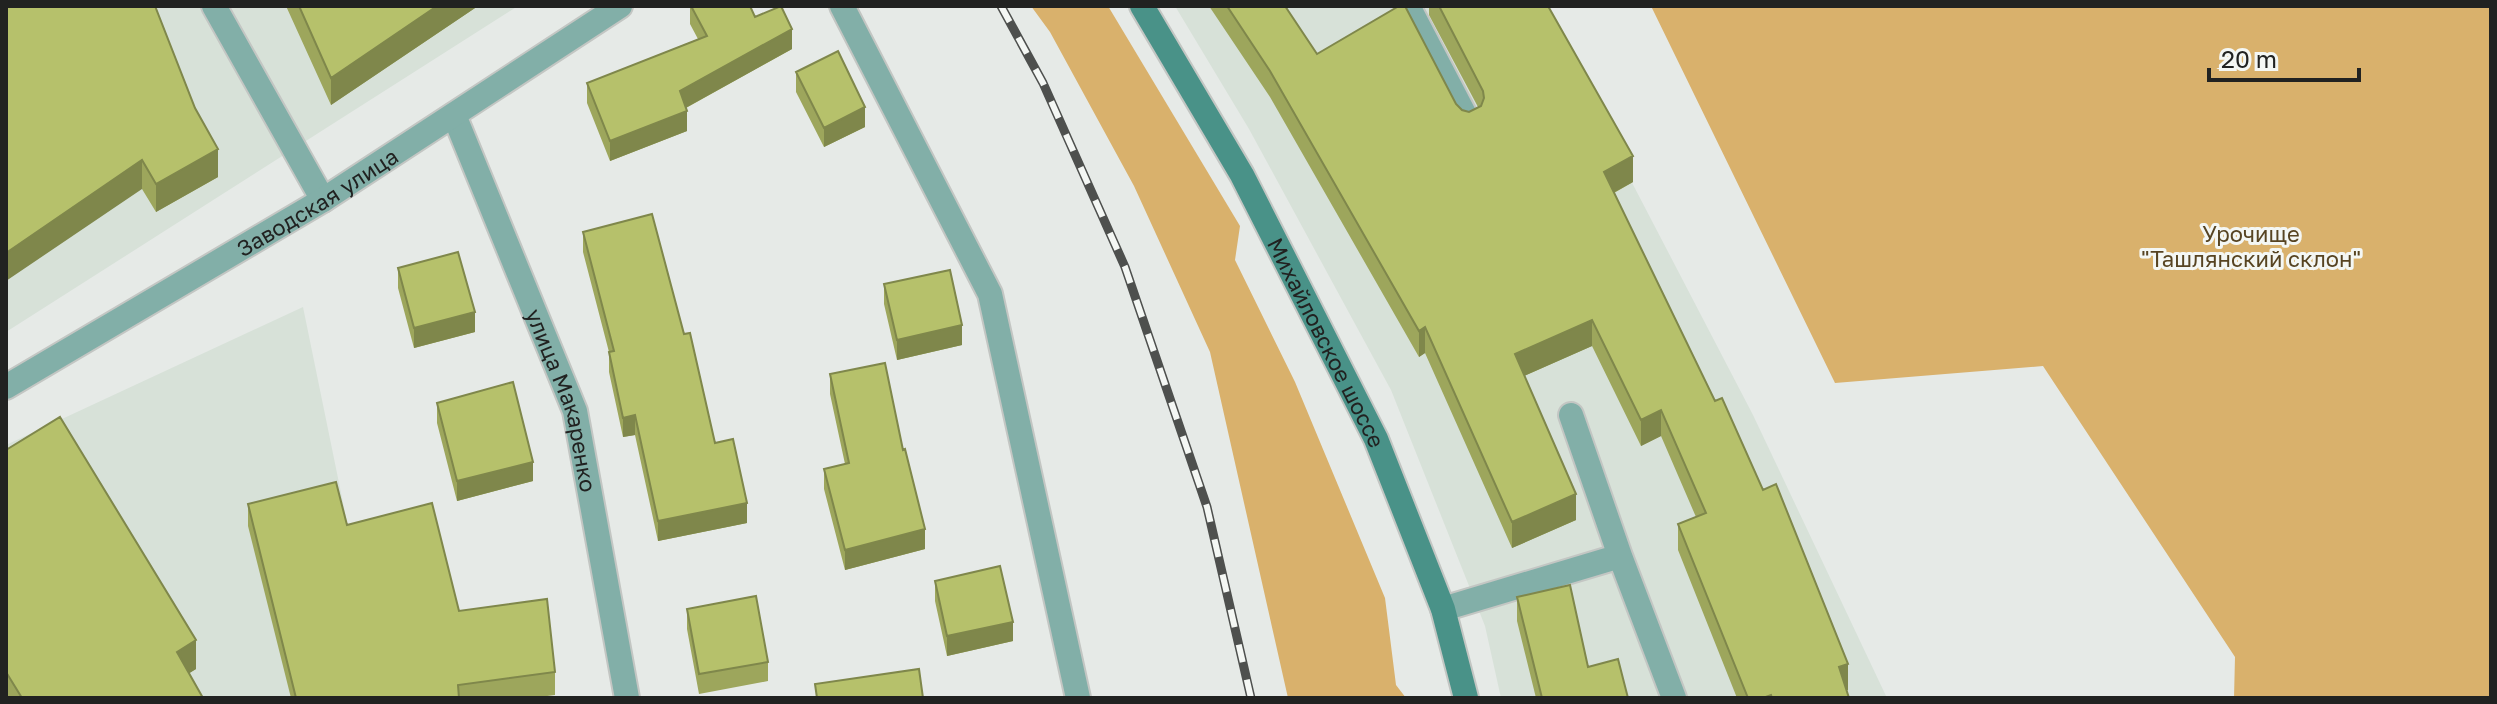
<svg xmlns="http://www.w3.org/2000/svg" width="2497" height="704" viewBox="0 0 2497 704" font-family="'Golos Text',sans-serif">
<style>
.built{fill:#d7e1d8}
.green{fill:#d9b16c}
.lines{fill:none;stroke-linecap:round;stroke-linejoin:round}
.lane-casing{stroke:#c3c6c3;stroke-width:28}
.street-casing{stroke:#c3c6c3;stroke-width:28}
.secondary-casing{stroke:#c3c6c3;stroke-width:28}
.lane{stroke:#82afa8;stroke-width:24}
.street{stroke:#82afa8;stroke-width:24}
.secondary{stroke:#499288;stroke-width:24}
.rail-casing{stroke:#4e504e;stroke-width:9}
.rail{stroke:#f4f7f4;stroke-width:6;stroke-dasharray:18;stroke-linecap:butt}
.wall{fill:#9da65c}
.shaded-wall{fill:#7f874b}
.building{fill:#b6c16b;stroke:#7f874b;stroke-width:2}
.labels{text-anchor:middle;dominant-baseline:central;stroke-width:6;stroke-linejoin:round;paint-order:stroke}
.street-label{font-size:22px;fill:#212221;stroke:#f4f7f4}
.park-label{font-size:22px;fill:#574422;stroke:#f4f7f4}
</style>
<rect width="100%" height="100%" fill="#e6eae7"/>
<path class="built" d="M6,6h512l-512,326z
M1175,6h365l213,409 134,283h-386l-16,-72 -94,-236 -142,-261z
M303,307l80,391h-377v-253z"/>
<path class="green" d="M1031,6h77l132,220 -5,34 60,122 90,216 11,87 10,13h-118l-78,-346 -76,-166 -84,-154z
M1651,6h840v692h-257l1,-41 -192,-291 -208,17z"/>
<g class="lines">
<defs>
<path id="lane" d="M1408,6l61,117
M1620,556l54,142
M1443,609l177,-53 -49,-141"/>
<g id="street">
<path d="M214,6l109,194"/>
<path d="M842,6l148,288 88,404"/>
<path id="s1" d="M454,115l121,296 52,287"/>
<path id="s2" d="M6,387l317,-187 297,-194"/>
</g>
<g id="secondary">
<path id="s3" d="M1142,6l100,169 134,264 67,170 23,89"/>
</g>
</defs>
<use href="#lane" class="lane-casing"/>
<use href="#street" class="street-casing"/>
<use href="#secondary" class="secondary-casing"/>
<use href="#lane" class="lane"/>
<use href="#street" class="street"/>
<use href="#secondary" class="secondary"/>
<defs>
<path id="rail" d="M1001,6l42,77 82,184 82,240 44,191"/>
</defs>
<use href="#rail" class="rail-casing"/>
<use href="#rail" class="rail"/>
</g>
<path class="wall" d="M6,6l212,171 -62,35 -14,-23z
M286,6h192l-147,99z
M690,6h60l5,11 37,32 -106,59 1,23 -77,30 -23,-58v-20l111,-44 -8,-15z
M1209,6h76l32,48 139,50 6,6 7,2 9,-5 -49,-92v-9h119l85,176 -19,11 234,497h-1l2,8h-112l-59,-148v-26l18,-7 -35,-81 -20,10 -49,-100 -68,30 52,144 -64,28 -87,-195 -6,4 -149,-260z
M796,72l69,55 -41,20 -28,-55z
M583,232l101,102 31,109 32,80 -89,18 -23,-106 -12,2 -14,-65v-20l-26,-100z
M398,268l77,64 -61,16 -16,-60z
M884,284l78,61 -65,15 -13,-56z
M830,374l73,76 22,99 -80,21 -21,-81v-20l21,-5 -15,-70z
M437,403l96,78 -76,20 -20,-78z
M6,450l190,219 -7,4 14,25h-197z
M248,504l99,21 112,86 96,61v23l-23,3h-241l-43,-172z
M935,581l78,60 -66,15 -12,-55z
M1517,597l71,70 40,31h-92l-19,-77z
M687,609l81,53v19l-69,13 -12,-65z"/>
<path class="shaded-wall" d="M437,6h41l-147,99v-27z
M792,29v20l-112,62v-20z
M865,107v20l-41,20v-19z
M687,111v20l-77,30v-20z
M218,149v28l-62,35v-28z
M1633,156v26l-29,16v-26z
M142,160v29l-136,92v-28z
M475,312v20l-61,16v-20z
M1592,320v26l-77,34v-26z
M962,325v20l-65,15v-20z
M1425,327v26l-6,4v-26z
M1661,410v26l-20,10v-26z
M635,415v20l-12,2v-19z
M533,462v19l-76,20v-20z
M1576,494v26l-64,28v-26z
M747,503v20l-89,18v-20z
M925,529v20l-80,21v-20z
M1013,622v19l-66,15v-20z
M196,640v29l-19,12v-29z
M1848,664v26l-9,3v-26z"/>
<path class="building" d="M6,6h149l40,102 23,41 -62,35 -14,-24 -136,93z
M299,6h138l-106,72z
M691,6h59l5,11 26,-11 11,23 -112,62 7,20 -77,30 -23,-58 120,-47z
M1227,6h58l32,48 82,-48h6l51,98 6,6 7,2 12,-6 3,-8 -1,-7 -44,-85h109l85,150 -29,16 111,229 7,-3 41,92 13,-6 72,180 -9,3 10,31h-77l-1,-3 -8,3h-15l-70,-174 28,-11 -45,-103 -20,10 -49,-100 -77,34 61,140 -64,28 -87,-195 -6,4 -149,-260z
M838,51l27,56 -41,21 -28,-56z
M652,214l32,120 6,-1 25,110 18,-4 14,64 -89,18 -23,-106 -12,3 -14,-66 5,-1 -31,-119z
M458,252l17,60 -61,16 -16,-60z
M950,270l12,55 -65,15 -13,-56z
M885,363l18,87 2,-1 20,80 -80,21 -21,-81 25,-6 -19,-89z
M513,382l20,80 -76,19 -20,-78z
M60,417l136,223 -19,12 26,46h-181l-16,-26v-222z
M336,482l11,43 85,-22 27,108 88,-12 8,73 -97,13 1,13h-163l-48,-194z
M1000,566l13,56 -66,14 -12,-55z
M1570,585l18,82 30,-8 10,39h-86l-25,-101z
M756,596l12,66 -69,12 -12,-65z
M919,669l4,29h-106l-2,-14z"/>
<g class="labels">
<g class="street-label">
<text stroke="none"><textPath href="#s2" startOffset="362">Заводская улица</textPath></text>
<text stroke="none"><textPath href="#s3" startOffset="384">Михайловское шоссе</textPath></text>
<text stroke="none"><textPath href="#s1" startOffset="306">улица Макаренко</textPath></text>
</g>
<g class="park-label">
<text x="2251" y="233">Урочище<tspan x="2251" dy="25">"Ташлянский склон"</tspan></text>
</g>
</g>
<rect width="2497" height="704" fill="none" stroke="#212221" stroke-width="16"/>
<path d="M2209 68v12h150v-12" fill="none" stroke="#212221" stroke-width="4"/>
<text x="2221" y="68" font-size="24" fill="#212221" stroke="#f4f7f4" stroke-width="6" paint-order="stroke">20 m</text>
</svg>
